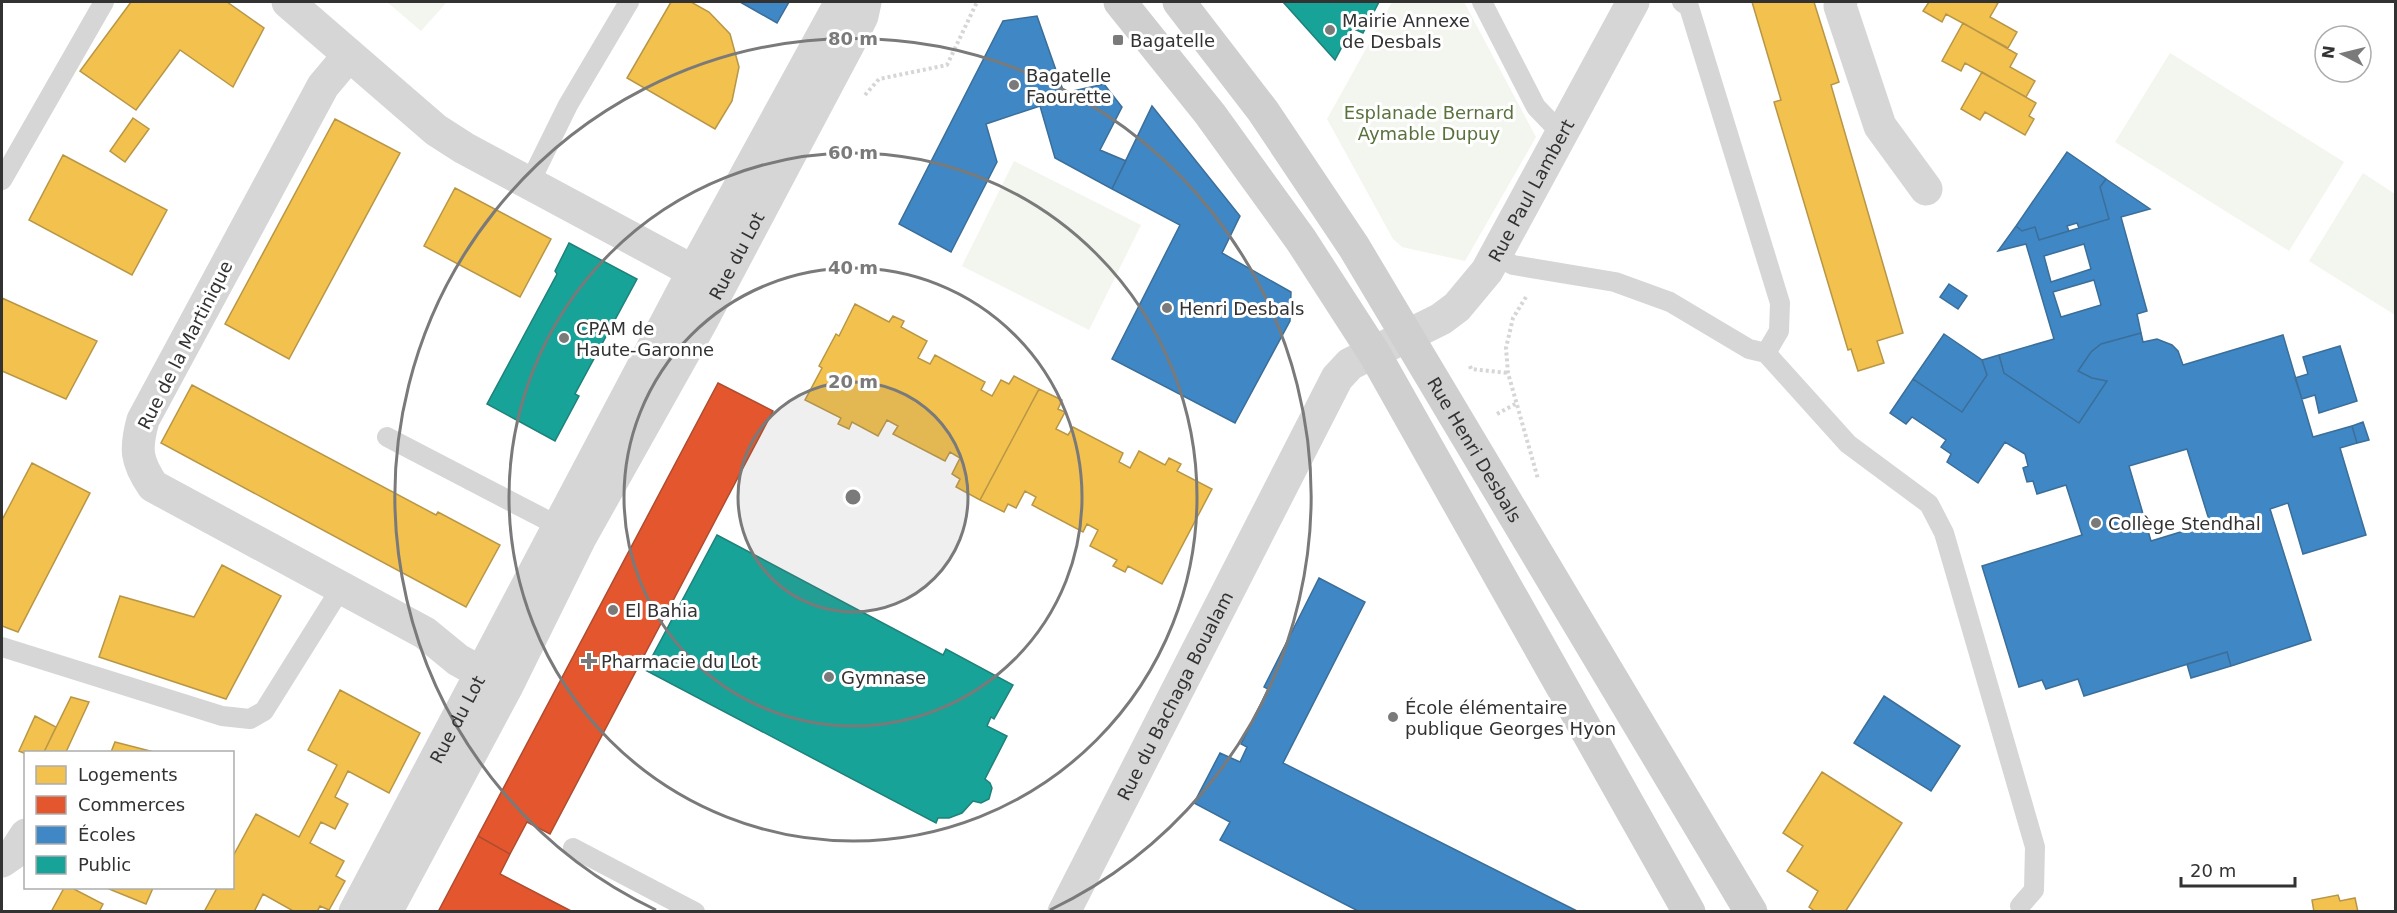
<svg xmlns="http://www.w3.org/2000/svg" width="2397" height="913" viewBox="0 0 2397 913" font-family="'DejaVu Sans',sans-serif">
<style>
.green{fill:#f3f6ee}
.homes{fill:#f2c14e;stroke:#b89646;stroke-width:1.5}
.shops{fill:#e4572e;stroke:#af4c2f;stroke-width:1.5}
.schools{fill:#3f88c5;stroke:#3b6e99;stroke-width:1.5;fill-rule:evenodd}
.public{fill:#17a398;stroke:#1f8179;stroke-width:1.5}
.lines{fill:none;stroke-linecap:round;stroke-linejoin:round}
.path{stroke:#d6d6d6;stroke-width:4;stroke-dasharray:3 3;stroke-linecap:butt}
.lane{stroke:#d6d6d6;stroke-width:20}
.street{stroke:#d6d6d6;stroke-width:33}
.secondary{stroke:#cfcfcf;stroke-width:33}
.ring{fill:none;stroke:#7a7a7a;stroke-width:3}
.poi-dot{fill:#7a7a7a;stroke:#fff;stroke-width:2}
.labels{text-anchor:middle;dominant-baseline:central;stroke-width:6;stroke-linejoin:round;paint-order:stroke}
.poi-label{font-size:18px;fill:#323232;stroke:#fff;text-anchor:start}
.park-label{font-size:18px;fill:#59713c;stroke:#fff}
.street-label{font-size:18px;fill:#323232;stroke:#fff}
.centre{fill:#7a7a7a;stroke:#fff;stroke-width:3}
.ring-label{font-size:18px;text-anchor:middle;font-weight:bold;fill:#7a7a7a;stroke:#fff;stroke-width:6;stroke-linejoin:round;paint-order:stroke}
</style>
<rect width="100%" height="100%" fill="#fff"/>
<path class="green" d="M387,2h60l-26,29z
M1392,2h72l72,135 -71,124 -63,-14 -9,-8 -66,-120z
M2170,53l174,109 -55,89 -174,-109z
M1014,161l127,64 -52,105 -127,-64z
M2363,173l32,21v121l-86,-54z"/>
<path class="homes" d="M131,2h96l37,26 -31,59 -53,-37 -44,60 -56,-39z
M671,2h20l18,10 21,22 9,33 -7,34 -17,28 -88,-51z
M1752,2h62l25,80 -8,3 72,248 -26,8 7,22 -26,8 -7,-22 -3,1 -74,-248 7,-2z
M1929,2h65l4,1 -8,14 27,15 -9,16 -62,-34 -4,8 -19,-11z
M1963,23l54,31 -7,13 25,14 -9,16 -61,-34 -4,8 -19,-10z
M1982,72l54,31 -7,13 5,3 -9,16 -40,-23 -5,8 -19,-11z
M133,118l16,11 -24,33 -15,-11z
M335,119l65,34 -111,206 -64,-35z
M63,155l104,55 -35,65 -103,-55z
M455,188l96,51 -31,58 -96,-51z
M2,298l95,43 -31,58 -64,-28z
M855,304l34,18 4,-6 11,5 -3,6 26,14 -9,17 12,6 5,-9 50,27 -4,8 11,6 9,-16 8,4 5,-8 25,13 -59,111 -24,-13 4,-8 -8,-5 8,-16 -10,-6 -5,9 -52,-27 5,-8 -11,-6 -9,16 -26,-14 -3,7 -11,-5 3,-6 -36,-18 17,-32 -3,-2 17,-32 3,2z
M192,385l244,130 2,-3 62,33 -34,62 -305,-164z
M1039,389l23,11 -4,9 7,3 -9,17 12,6 5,-8 50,26 -4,9 11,6 9,-17 26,14 4,-7 12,6 -4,7 35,18 -50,95 -34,-18 -3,6 -12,-6 4,-6 -27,-14 8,-16 -11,-6 -4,8 -51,-27 4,-8 -11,-6 -9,17 -8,-4 -4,8 -24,-12z
M32,463l58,30 -72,139 -16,-6v-106z
M222,565l59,31 -55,103 -127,-42 21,-61 74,21z
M340,690l80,43 -31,60 -41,-22 -13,26 13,7 -13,25 -14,-7 -11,21 34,18 -8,15 9,5 -16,29 -9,-4 -3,6h-22l-32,-18 -9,18h-50l13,-24h15v-30l24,-44 43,23 38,-72 -29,-15z
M71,697l18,5 -23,50h-22z
M35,716l21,11 -12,25 -18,2 -7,-3z
M115,742l39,10h-43z
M1822,772l80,51 -57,89h-29l-7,-5 9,-16 -31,-20 16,-25 -20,-13z
M64,888h8l31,16 -4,8h-48z
M109,888h44l-7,16 -37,-15z
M2338,895l2,6 15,-3 3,14h-44l-2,-12z"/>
<path class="shops" d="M718,383l55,28 -223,423 -23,-12 -17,32 -32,-18z
M478,836l32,18 -10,20 73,38h-135z"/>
<path class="schools" d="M740,2h49l-12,21z
M1037,16l27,77 40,-9 18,23 -22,43 26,11 -14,28 -57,-31 -15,-52 -54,18 11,38 -46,90 -52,-28 104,-203z
M1152,106l88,110 -18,37 69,39 -1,29 -55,102 -123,-64 68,-134 -68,-36z
M2067,152l39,27 -6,8 9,32 -30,9 -2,-5 -10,3 2,5 -30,9 -4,-13 -13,4 -6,-5z
M2106,179l44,30 -29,8 26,94 -10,3 4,19 -40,11 -10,8 -13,19 14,7 15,3 -28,42 -75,-50 -5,-18 55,-16 -28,-95 -28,7 18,-25 6,5 13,-4 4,13 70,-21 -9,-32zM2084,244l7,25 -40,13 -7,-26zM2094,280l7,25 -40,12 -8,-25z
M1949,284l18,12 -9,13 -18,-12z
M2141,333l2,9 14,-3 15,6 6,6 5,14 100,-30 30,102 39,-11 5,17 -17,5 26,87 -63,19 -15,-51 -18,6 41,131 -80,26 -4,-14 -143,44 -6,-17 -32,10 -4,-9 -23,7 -37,-121 100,-31 -16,-50 -29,9 -4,-13 -6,1 -4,-14 5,-2 -3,-12 -20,-12 -27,41 -31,-21 4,-8 -10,-7 5,-7 -34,-23 -6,7 -16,-11 23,-34 49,33 25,-37 -5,-15 17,-5 5,18 75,50 28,-42 -15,-3 -14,-7 13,-19 10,-8zM2187,449l23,74 -59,18 -22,-75z
M1944,334l38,26 5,15 -25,37 -49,-33z
M2340,346l17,55 -38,12 -4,-18 -13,4 -7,-21 13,-4 -5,-17z
M2363,422l6,18 -12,3 -5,-17z
M1319,578l46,24 -82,161 296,149h-219l-140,-72 10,-18 -36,-19 26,-50 20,9 7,-15 -6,-3 27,-55 -4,-2z
M2227,652l4,14 -40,12 -4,-14z
M1884,696l76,50 -29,45 -77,-48z"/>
<path class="public" d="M1283,2h96l-16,31 -11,-5 -17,32z
M569,243l68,36 -62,115 4,2 -24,45 -68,-37 70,-130 -2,-3z
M717,535l226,120 3,-6 67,36 -19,34 -3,-2 -4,9 20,10 -22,43 5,4 2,5 -3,11 -8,4 -8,-2 -11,12 -13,5h-11l-2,5 -291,-153z"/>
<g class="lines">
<path class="path" d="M865,95l14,-16 68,-14 30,-63
M1526,297l-13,21 -7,30 2,25 30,106
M1470,366l1,3 37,4
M1497,414l20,-11"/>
<path class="lane" d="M1482,2l54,105 25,26
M2,180l102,-178
M529,184l39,-79 61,-103
M1496,256l17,9 102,17 55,20 79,47 17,4 13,-22 1,-28 -91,-296 -7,-5
M1766,353l82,91 81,60 15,29 91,314 -1,43 -14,16
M387,437l173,90
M2,647l220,69 28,3 14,-8 77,-123
M573,848l122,64"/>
<g class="street">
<path d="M288,2l148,128 28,18 249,134"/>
<path d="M1841,2l-1,4 40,120 46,63"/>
<path d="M349,55l-26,31 -180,334c-8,29 -7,41 10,66l272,147 33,27 42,23"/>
<path d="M2,861l13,-9 11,-17"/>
<path id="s1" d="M355,912l338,-640 148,-270"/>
<path id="s2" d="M386,912l121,-226 73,-148 120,-214 149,-281 13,-27 3,-14"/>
<path id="s3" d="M1064,912l273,-534 13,-14 91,-45 16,-12 30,-36 146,-269"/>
</g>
<g class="secondary">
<path d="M1120,2l90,112 91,126 73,113 315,559"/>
<path id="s4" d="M1179,2l84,109 91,136 397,665"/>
</g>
</g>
<circle cx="853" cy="497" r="115" fill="#7a7a7a" fill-opacity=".12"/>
<g class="ring">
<circle cx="853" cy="497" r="115"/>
<circle cx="853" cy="497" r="229"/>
<circle cx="853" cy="497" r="344"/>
<path d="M656 910A458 458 0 1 1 1050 910"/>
</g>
<g class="poi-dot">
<circle cx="1330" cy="30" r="6"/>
<rect x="1112" y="34" width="12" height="12" rx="3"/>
<circle cx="1014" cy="85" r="6"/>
<circle cx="1167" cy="308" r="6"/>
<circle cx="564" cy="338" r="6"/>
<circle cx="2096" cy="523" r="6"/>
<circle cx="613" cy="610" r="6"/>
<path d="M586 652h6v6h6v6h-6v6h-6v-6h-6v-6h6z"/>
<circle cx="829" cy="677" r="6"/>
<circle cx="1393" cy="717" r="6"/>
</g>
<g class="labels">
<g class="poi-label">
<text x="1342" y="20">Mairie Annexe<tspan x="1342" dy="21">de Desbals</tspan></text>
<text x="1130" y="40">Bagatelle</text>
<text x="1026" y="75">Bagatelle<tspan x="1026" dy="21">Faourette</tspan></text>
<text x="1179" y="308">Henri Desbals</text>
<text x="576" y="328">CPAM de<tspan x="576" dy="21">Haute-Garonne</tspan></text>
<text x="2108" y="523">Collège Stendhal</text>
<text x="625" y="610">El Bahia</text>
<text x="601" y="661">Pharmacie du Lot</text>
<text x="841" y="677">Gymnase</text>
<text x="1405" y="707">École élémentaire<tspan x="1405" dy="21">publique Georges Hyon</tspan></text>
</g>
<g class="park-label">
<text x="1429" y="112">Esplanade Bernard<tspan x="1429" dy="21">Aymable Dupuy</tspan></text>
</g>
<g class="street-label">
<text stroke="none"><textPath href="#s3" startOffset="879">Rue Paul Lambert</textPath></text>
<text stroke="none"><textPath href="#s2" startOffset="744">Rue du Lot</textPath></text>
<text transform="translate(185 345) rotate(-63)">Rue de la Martinique</text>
<text stroke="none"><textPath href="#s4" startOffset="537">Rue Henri Desbals</textPath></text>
<text stroke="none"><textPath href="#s3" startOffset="243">Rue du Bachaga Boualam</textPath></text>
<text stroke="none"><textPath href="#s1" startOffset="218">Rue du Lot</textPath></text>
</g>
</g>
<circle cx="853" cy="497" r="9" class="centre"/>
<g class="ring-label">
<text x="853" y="45">80 m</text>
<text x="853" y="159">60 m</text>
<text x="853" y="274">40 m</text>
<text x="853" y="388">20 m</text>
</g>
<rect width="2397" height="913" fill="none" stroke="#323232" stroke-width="6"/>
<rect x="24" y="751" width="210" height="138" fill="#ffffff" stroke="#adadad" stroke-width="1.5"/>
<rect x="36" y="766" width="30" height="18" fill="#f2c14e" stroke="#adadad" stroke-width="1.5"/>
<text x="78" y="781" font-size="18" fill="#323232">Logements</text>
<rect x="36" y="796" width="30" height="18" fill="#e4572e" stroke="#adadad" stroke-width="1.5"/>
<text x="78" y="811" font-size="18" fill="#323232">Commerces</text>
<rect x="36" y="826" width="30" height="18" fill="#3f88c5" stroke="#adadad" stroke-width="1.5"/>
<text x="78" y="841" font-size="18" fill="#323232">Écoles</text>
<rect x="36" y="856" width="30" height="18" fill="#17a398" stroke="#adadad" stroke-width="1.5"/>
<text x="78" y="871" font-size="18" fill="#323232">Public</text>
<g transform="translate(2343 54) rotate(277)"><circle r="28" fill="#ffffff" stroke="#adadad" stroke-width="1.5"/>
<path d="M0-4.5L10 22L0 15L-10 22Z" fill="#7a7a7a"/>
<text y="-9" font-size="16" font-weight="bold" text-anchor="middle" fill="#323232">N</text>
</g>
<path d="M2181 877v9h114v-9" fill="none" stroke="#323232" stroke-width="3"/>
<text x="2190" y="877" font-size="18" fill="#323232" stroke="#ffffff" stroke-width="4.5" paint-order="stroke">20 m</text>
</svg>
